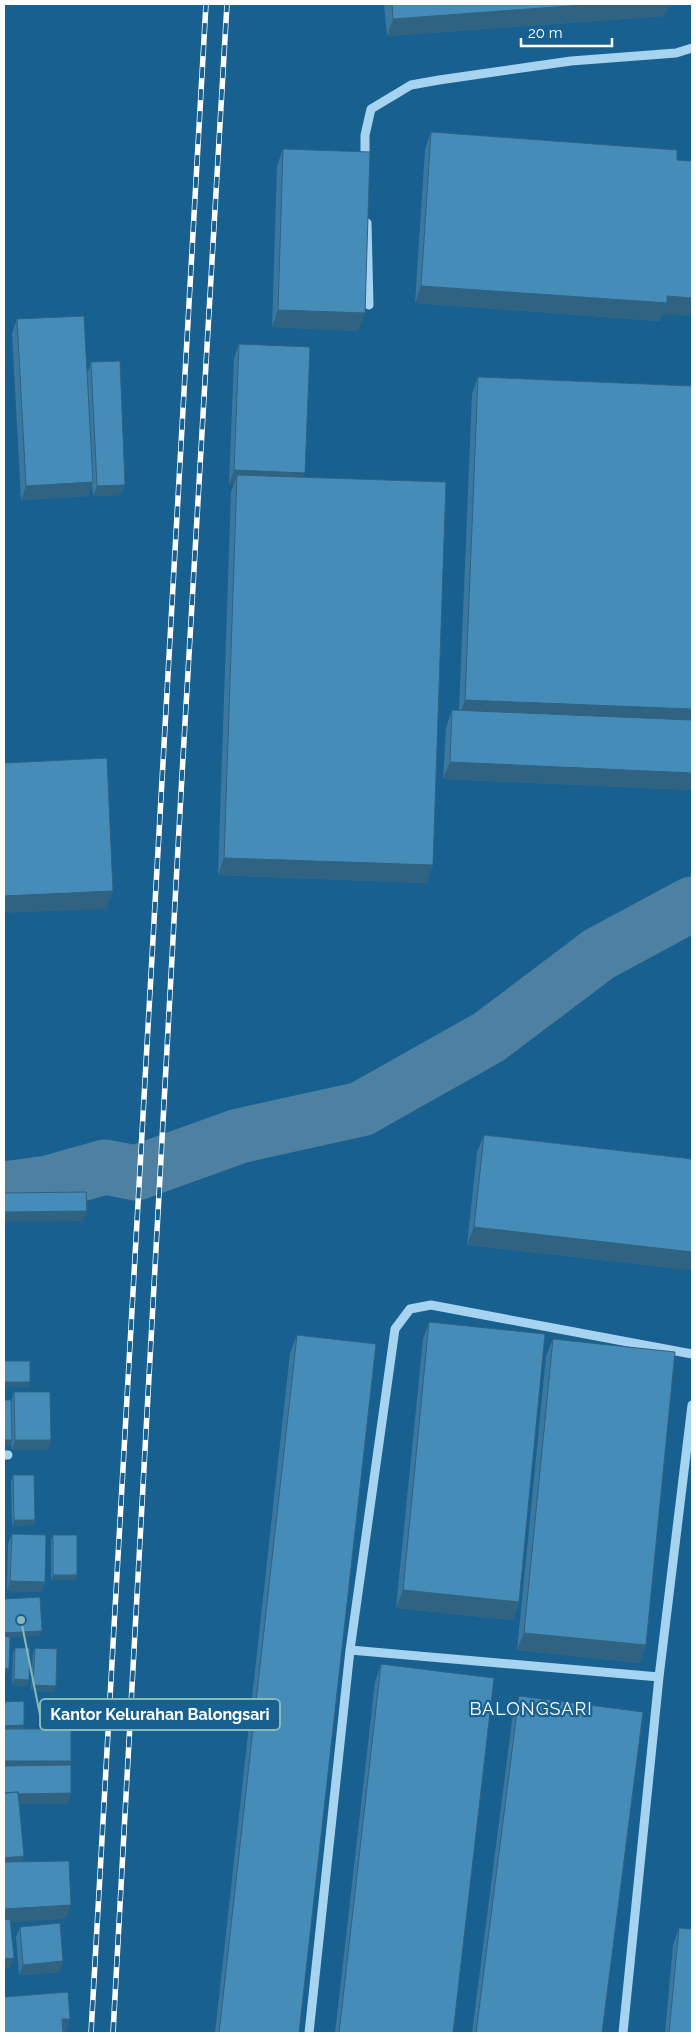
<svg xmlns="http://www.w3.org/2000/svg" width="696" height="2037" viewBox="0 0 696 2037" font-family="Raleway,sans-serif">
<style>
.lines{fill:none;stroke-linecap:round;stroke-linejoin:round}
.river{stroke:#4d80a1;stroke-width:55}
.minor{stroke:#a6d3ef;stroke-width:9}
.rail-casing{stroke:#fff;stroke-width:5.5}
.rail{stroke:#186090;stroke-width:4;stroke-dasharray:11;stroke-linecap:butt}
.wall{fill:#3b789f}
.shaded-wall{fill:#306282}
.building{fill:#458cb9;stroke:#306282}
.labels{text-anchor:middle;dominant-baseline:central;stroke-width:4.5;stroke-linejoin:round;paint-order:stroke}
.quarter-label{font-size:18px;letter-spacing:1px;fill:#fff;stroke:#186090}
.leader{fill:none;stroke:#87bab6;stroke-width:2}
.callout-dot{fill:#87bab6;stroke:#186090;stroke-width:2}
.callout{fill:#186090;stroke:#87bab6;stroke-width:2}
.callout-label{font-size:16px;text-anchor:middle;font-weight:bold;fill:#fff}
</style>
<rect width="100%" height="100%" fill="#186090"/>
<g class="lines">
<path class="river" d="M4,1189l44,-6 57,-16 31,6 103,-37 122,-27 128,-72 110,-83 93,-50"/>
<path class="minor" d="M365,162v-27l6,-26 40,-24 28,-5 132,-19 105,-8 16,-5
M367,223l2,82
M4,1455h4
M350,1650l309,27
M309,2033l41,-383 45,-321 15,-20 21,-4 261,49
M623,2033l36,-356 33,-272"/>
<defs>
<path id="rail" d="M91,2033l115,-2029
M113,2033l69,-1258 45,-771"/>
</defs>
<use href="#rail" class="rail-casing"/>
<use href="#rail" class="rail"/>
</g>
<path class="wall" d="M384,4h285l-5,12 -277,20z
M431,132l232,182 -3,7 -245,-18 10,-153z
M283,149l75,182 -86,-4 5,-161z
M17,319l71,53 3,-10 30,133 -28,1 -1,-12 -4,12 -67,4 -9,-167z
M239,344l64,133 124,406 -209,-8 13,-383 3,-8h-5l5,-125z
M478,377l214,9v404l-249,-11 3,-51 6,-18h7l13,-316z
M484,1135l208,24v105l-2,6 -223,-25 10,-93z
M429,1322l90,280 -6,18 -117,-12 27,-269z
M297,1335l2,698h-84l75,-680z
M553,1339l87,324 -123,-13 29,-294z
M14,1392l37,48 -3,10h-36l-1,-9 -1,5h-6v-46l7,2z
M13,1475l22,45 -2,5 -21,1 -1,-45z
M12,1534l33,48 -4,10 -34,-1 1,-47z
M53,1535l24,40 -2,5h-24v-40z
M15,1648l14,32 -2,6 -15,-1 1,-32z
M35,1648l19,44 -23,-2 2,-37z
M381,1664l72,369h-118l40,-351z
M519,1696l83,337h-130l41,-320z
M20,1927l40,45 -41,3 -3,-38z
M679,1928l13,105h-27l8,-88z"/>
<path class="shaded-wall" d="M596,4h73l-5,12 -277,20 6,-17z
M421,286l246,10 25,2v18l-29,-2 -3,7 -245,-18z
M278,310l87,3 -7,18 -86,-4z
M234,470l71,3 -5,14 -63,-12 -3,9h-5z
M93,482l-5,14 -67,4 5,-14z
M125,485l-4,10 -28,1 4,-10z
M465,700l227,9v18l-233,-10z
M450,762l242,11v17l-249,-11z
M224,858l209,7 -6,18 -209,-8z
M113,891l-6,18 -103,4v-17z
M87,1211l-4,10 -79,1v-10z
M474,1227l218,25v12l-2,6 -223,-25z
M4,1382h26l-1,5h-25z
M4,1440h8l-2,6h-6z
M15,1440h36l-3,10h-36z
M14,1520h21l-2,5 -21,1z
M53,1575h24l-2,5h-24z
M10,1581l35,1 -4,10 -34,-1z
M403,1590l116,12 -6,18 -117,-12z
M42,1631l-2,5 -36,2v-5z
M524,1633l122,12 -6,18 -123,-13z
M4,1668l5,1 -2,5h-3z
M14,1679l15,1 -2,6 -15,-1z
M33,1685l23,1 -2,6 -23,-2z
M24,1725l-2,6h-18v-5z
M4,1761h67l-3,10h-64z
M71,1793l-3,11h-64v-10z
M24,1856l-5,14 -15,2v-14z
M71,1905l-5,14 -62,4v-14z
M14,1958l-4,10h-6v-9z
M63,1961l-3,11 -41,3 4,-10z
M62,2019h8l-5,14h-9z"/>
<path class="building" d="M392,4h204l-203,15z
M431,132l246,18v10l15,1v137l-25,-2v7l-246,-17z
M283,149l87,3 -5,161 -87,-3z
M84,316l9,166 -67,4 -9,-167z
M239,344l71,3 -5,126 -71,-3z
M120,361l5,124 -28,1 -6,-124z
M478,377l214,9v323l-227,-9z
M237,475l209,7 -13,383 -209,-7z
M452,710l240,10v53l-242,-11z
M107,758l6,133 -109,5v-133z
M484,1135l208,24v93l-218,-25z
M86,1192l1,19 -83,1v-19z
M429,1322l116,12 -26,268 -116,-12z
M297,1335l79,9 -77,689h-80z
M553,1339l122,13 -29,293 -122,-12z
M4,1361h26v21h-26z
M14,1392h36l1,48h-36z
M4,1400h7l1,40h-8z
M13,1475h21l1,45h-21z
M12,1534l34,1 -1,47 -35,-1z
M53,1535h24v40h-24z
M40,1597l2,34 -38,2v-34z
M4,1636l6,1 -1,32 -5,-1z
M15,1648h15l-1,32 -15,-1z
M35,1648l22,1 -1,37 -23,-1z
M381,1664l113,14 -41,355h-114z
M519,1696l124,16 -41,321h-126z
M24,1701v24l-20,1v-24z
M4,1729h67v32h-67z
M71,1765v28l-53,1v-2l-14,1v-27z
M18,1792l6,64 -20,2v-65z
M69,1861l2,44 -67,4v-47z
M10,1919l4,39 -10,1v-39z
M60,1923l3,38 -40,4 -3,-38z
M679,1928l13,1v104h-23z
M68,1992l2,27h-8l1,14h-59v-36z"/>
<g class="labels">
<g class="quarter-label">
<text x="531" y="1708">BALONGSARI</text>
</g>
</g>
<path class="leader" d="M21 1620L40 1715"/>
<circle class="callout-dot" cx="21" cy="1620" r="5"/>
<rect class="callout" x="40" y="1699" width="240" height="31" rx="5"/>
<g class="callout-label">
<text x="160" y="1720">Kantor Kelurahan Balongsari</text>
</g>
<rect width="696" height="2037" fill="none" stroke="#ffffff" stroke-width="10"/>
<path d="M521 38v8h91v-8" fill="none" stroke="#ffffff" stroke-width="2.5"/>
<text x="528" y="38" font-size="15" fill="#ffffff" stroke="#186090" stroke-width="4" paint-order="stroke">20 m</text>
</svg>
